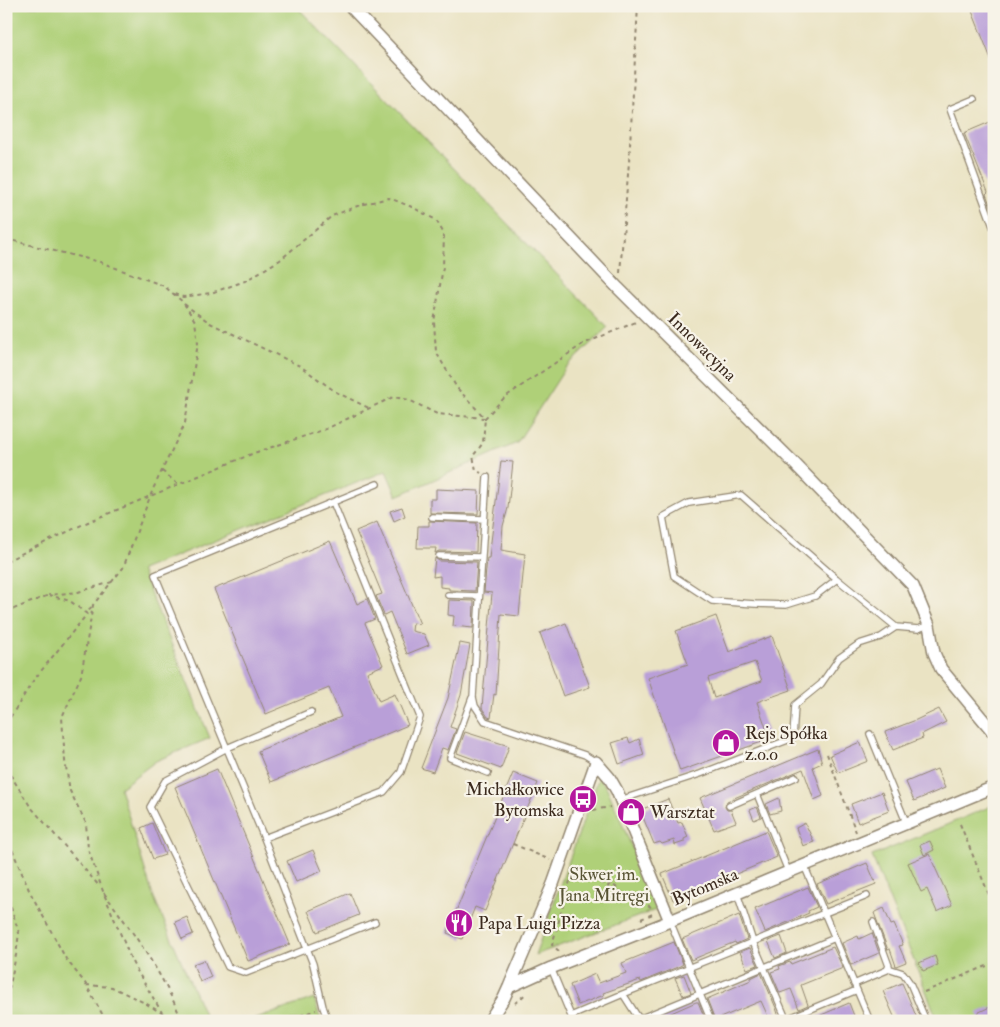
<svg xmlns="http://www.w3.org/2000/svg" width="1000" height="1027" viewBox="0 0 1000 1027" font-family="'IM FELL Double Pica',serif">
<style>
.green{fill:#afd078;stroke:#757d4b}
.building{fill:#b99fd8;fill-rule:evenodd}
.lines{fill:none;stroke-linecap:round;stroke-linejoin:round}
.lane-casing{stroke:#928670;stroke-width:8}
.street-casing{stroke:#928670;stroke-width:14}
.path{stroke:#928670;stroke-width:2;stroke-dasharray:4 4;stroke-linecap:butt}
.lane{stroke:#fff;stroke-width:5.5}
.street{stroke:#fff;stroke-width:11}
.labels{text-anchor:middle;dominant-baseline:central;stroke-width:4.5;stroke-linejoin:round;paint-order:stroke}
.street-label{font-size:18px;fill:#3b2a1e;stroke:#f7f3e8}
.poi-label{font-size:18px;fill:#3b2a1e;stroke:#f7f3e8;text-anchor:start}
.park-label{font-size:18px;fill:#585434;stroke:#f7f3e8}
</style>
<rect width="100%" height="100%" fill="#f7f3e8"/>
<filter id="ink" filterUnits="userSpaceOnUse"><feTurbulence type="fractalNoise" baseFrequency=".02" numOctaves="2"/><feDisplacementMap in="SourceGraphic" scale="10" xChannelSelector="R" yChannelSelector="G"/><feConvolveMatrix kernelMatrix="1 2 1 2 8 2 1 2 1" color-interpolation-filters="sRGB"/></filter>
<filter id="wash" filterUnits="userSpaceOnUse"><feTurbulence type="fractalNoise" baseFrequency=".0096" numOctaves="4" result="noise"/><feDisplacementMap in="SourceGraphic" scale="20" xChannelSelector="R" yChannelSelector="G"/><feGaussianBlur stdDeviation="1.12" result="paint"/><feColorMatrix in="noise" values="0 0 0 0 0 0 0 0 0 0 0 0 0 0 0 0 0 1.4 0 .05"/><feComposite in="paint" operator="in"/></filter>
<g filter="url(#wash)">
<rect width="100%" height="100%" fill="#eae3c3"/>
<path class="green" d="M6,6h290l312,321 -42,40 -49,76 -120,53 -11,-25 -245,99 69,168 -54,23 -36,27 32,105 55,128h-201z
M599,777l8,11 51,121 -123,46z
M994,805v216h-56l-66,-165z
M314,998l7,23h-70z"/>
<g id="blocks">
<path class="building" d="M970,6h24v57l-1,1z
M990,122l4,8v85l-8,-21 2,-2 -24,-59z
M501,461l12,1 -5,46 -5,18 -2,24 24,4 -6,62 -18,-2 -5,81 -2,-1 -3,24 -3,-1 -6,-9 10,-115 -8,-1 3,-34h2z
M436,489l43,2 -1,23 -48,-1v-14h6z
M402,507l3,9 -11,5 -4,-10z
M429,521l48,2 -1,29 -37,-1 -4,2 1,-5h-19l1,-22h11z
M377,522l43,102 -7,-1 -1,8 12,3 5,11 -22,9 -17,-42 -6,3 -8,-19 6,-2 -26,-63z
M330,541l27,63 10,-5 8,20 -10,4 18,42 -16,7 12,29 16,-7 13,31 -137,57 -13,-31 83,-34 -12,-29 -63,26 -52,-125z
M435,558l4,3 38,1 -2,29 -26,-1v-2l-9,-1v-11l-7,1z
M449,600l25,1 -1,27 -20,-2 1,-10 -6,-1z
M716,616l13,36 43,-16 19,54 -34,12 13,37 -90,32 -32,-93 40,-14 -12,-33zM755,662l7,19 -48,17 -6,-20z
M566,623l24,64 -27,9 -23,-63z
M460,643l10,2 -9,50 -11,32 6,2 -8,21 -6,-2 -9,24 -12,-4 27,-70z
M939,709l7,13 -24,12 1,4 -30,12 -8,-18 31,-12z
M465,732l44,14 -8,23 -44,-16z
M628,738l2,5 9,-4 5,16 -25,9 -7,-21z
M860,742l8,19 -30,12 -8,-18z
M818,749l4,14 -9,4 10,29 -9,4 -11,-31 -76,32 -2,6 2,3h4l5,12 -22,8 -14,-32z
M217,769l73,175 -42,17 -73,-174z
M937,769l8,19 -31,13 -8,-19z
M513,773l25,10 -53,128 -10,-4 -13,32 -15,-6z
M882,792l7,19 -31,12 -7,-19z
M779,798l2,13 -11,3 -4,-10z
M668,799l10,24 4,-1 6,15 -4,2v3l-9,3 -1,-5 -12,4 -2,-2 -6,2 -14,-34z
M757,807l4,10 -7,3 -4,-10z
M152,823l13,32 -12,4 -12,-31z
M805,823l9,19 -11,4 -7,-18z
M766,831l11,26 -104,43 -11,-26z
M930,841l4,9 -10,5 -4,-10z
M313,850l9,21 -26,11 -9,-21z
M929,854l23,51 -15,7 -10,-23 -6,3 -13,-29z
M867,863l9,21 -50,20 -9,-20z
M808,887l9,20 -9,4 1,2 -44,19 -10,-23z
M350,893l9,22 -42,17 -9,-21z
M884,908l7,17 3,-1 9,21 -4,1 7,16 -10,4 -6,-17 -2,1 -14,-37z
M739,915l8,24 -11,5 -1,-2 -44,18 -9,-21z
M187,917l6,17 -11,5 -7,-17z
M872,933l7,20 -28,12 -9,-22 16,-7 1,3z
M781,936l6,17 -12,5 -7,-17z
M674,942l9,22 -3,2 -39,16 -1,-2 -37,13 1,2 -26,10 -8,-20 25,-11 4,9 27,-10 -4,-10z
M833,947l10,21 -42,17 7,20 -9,4 -8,-20 -11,4 -9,-21 9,-3 -1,-3 11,-4 1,2z
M750,948l8,17 -11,4 -7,-17z
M935,956l3,9 -15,6 -4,-8z
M204,960l7,17 -11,5 -7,-18z
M761,973l15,35 3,9 -2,4h-7l-9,-20 -46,19 -8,-21 44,-19v-2z
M684,975l7,18 -8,3 -8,-18z
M902,983l5,11 11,27h-22l-13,-30z
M696,1002h2l8,19h-53z
M849,1003l7,18h-53l-1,-3 9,-4 1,5z
M990,1007v2l4,-2v14h-14l-3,-8z"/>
</g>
</g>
<g filter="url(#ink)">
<use href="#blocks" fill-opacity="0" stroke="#928670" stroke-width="1"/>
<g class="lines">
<defs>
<path id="lane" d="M974,99l-24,10 44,120
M487,477l-14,220 2,9 10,15 100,34 11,7
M432,517l52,2
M439,556l43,1
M837,579l-22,17 -29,9 -31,-1 -43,-3 -38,-25 -11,-59 26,-14 52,-8 96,84 59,48 22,2 11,-4
M448,595l31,1
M472,698l-22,60 38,15
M311,712l-84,36 -62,33 -15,26 78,160 18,6 129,-51
M870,734l36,88
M757,794l31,77
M620,800l80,-26 93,-36 2,-33 26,-21 18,-26 20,-14 22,-7 15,-10
M729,806l67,-29
M264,838l120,-46 17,-20 19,-55 -87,-215
M804,865l66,156
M737,893l16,49 34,79
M670,921l41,100
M551,968l22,53
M888,968l15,5 7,10 16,38
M854,984l33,-14 2,-4 -16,-44
M623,994l244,-98
M571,1016l52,-22 16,25 196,-81
M328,1021l-5,-14 -10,-43 -49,-126 -109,-263 222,-91
M782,1021l75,-31"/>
<path id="street" d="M350,6l268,282 176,175 119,123 16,39 5,28 7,16 53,64
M509,987l42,-19 119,-47 324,-134
M489,1021l15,-23 5,-11 44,-103 43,-122 13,15 8,14 53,130"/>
</defs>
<use href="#lane" class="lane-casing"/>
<use href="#street" class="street-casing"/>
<path class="path" d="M6,239l94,23 64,24 19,16 12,19 3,22 -13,80 -32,66 -30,79 -30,37 -12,71 -19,41 3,44 5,30 16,32 2,26 16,45 29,70 34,57
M620,273l9,-111 9,-156
M174,294l9,3 28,-4 34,-12 35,-21 52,-44 28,-11 29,-7 23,9 24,13 8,14 -1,33 -9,55 2,30 21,36 28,30 20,-21 78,-53 53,-22
M184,304l26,19 90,43 36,26 33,16
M162,471l17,14
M6,561l82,-39 166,-69 72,-24 67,-32 16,3 28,14 48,4 -2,25 -10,13 3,14 5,3
M91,607l-4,7 -17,-13 -21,-6 29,-3 34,-10
M6,612l43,-17
M6,724l27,-43 54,-67
M827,754l29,78
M6,768l24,38 70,81
M593,810l17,-3
M960,824l34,83
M6,835l23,55 37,69 19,24 21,38
M513,844l37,16
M571,869l37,17 2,-2 6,3 1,3 34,17
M608,887l2,5h4l3,-2
M6,892l13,41 -3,22 -10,50
M104,893c30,41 59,80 78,128
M641,919l14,-6
M559,951l-7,-6 21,-75
M86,985l26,2 33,16 30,18
M924,992l70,-29
M515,1003l12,-10
M285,1021l31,-11"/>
<use href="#lane" class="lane"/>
<use href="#street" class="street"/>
</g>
</g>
<defs>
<symbol id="shop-disc" viewBox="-11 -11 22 22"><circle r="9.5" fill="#b5179e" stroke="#f7f3e8"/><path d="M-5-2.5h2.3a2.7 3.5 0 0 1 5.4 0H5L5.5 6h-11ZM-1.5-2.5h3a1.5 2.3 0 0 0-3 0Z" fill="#fff"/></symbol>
<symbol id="bus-disc" viewBox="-11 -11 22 22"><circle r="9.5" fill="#b5179e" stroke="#f7f3e8"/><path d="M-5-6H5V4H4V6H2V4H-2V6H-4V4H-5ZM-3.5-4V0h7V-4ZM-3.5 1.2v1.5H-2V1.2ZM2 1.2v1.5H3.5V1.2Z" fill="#fff"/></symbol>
<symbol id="restaurant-disc" viewBox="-11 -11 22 22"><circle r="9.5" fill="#b5179e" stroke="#f7f3e8"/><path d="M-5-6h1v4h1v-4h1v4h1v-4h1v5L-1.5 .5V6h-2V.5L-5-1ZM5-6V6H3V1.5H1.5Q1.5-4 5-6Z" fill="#fff"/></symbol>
</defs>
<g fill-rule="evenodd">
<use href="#shop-disc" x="710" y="727" width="32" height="32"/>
<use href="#bus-disc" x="567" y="783" width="32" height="32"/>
<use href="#shop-disc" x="615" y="796" width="32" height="32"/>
<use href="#restaurant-disc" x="443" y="907" width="32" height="32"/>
</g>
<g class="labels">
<g class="street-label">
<text transform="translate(702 347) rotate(45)">Innowacyjna</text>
<text transform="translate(705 887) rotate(-23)">Bytomska</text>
</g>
<g class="poi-label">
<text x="745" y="733">Rejs Spółka<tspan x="745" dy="21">z.o.o</tspan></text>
<text x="564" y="789" text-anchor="end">Michałkowice<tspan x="564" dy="21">Bytomska</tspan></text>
<text x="650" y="812">Warsztat</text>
<text x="478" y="923">Papa Luigi Pizza</text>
</g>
<g class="park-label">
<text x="604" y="874">Skwer im.<tspan x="604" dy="21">Jana Mitręgi</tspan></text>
</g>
</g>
<rect width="1000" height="1027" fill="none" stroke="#f7f3e8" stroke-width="25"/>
</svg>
